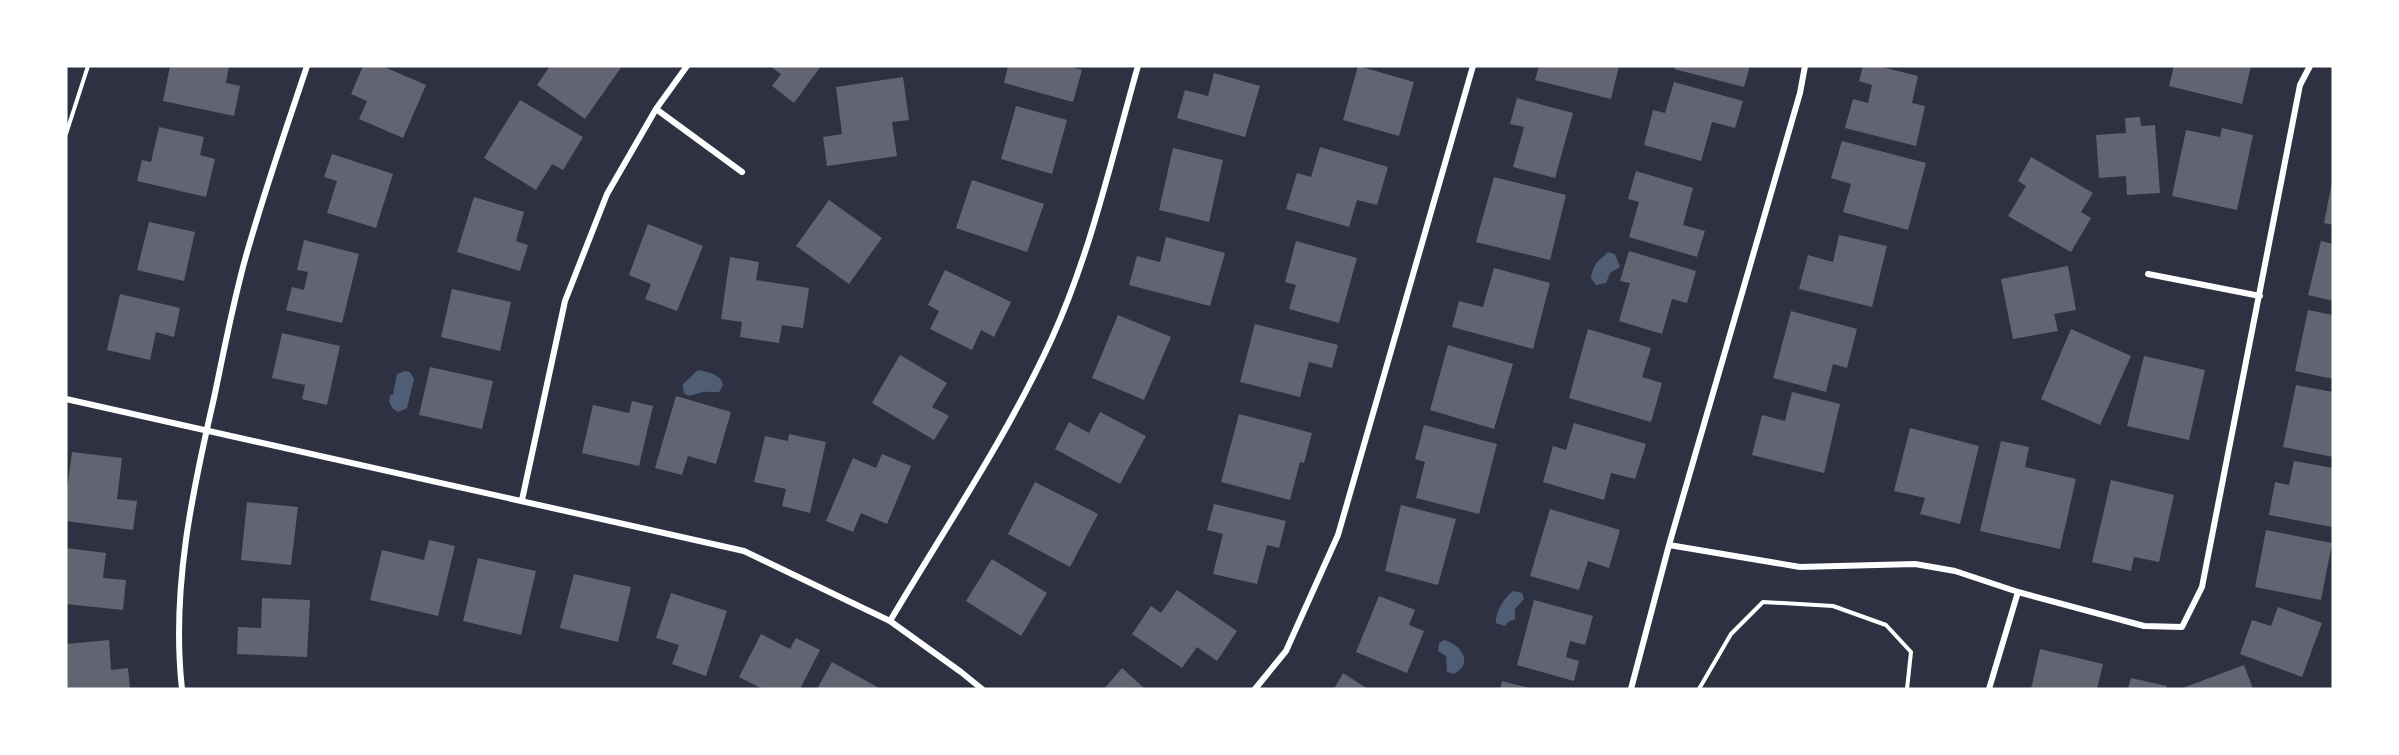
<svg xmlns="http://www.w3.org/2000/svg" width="2399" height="755" viewBox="0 0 2399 755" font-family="Quicksand,sans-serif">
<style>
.water{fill:#4f5d75}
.building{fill:#626471}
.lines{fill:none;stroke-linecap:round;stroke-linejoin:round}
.path{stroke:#fff;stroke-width:4}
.minor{stroke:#fff;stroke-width:6}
</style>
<rect width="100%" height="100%" fill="#2d3142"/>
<path class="water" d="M1608,252l7,2 5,13 -10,6 -4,10 -10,2 -5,-7c4,-18 6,-15 17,-26z
M698,370c10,2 23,4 25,15l-4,7c-5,1 -10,-1 -15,0 -9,1 -22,11 -21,-8z
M405,371l5,1 4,7 -7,29 -9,4 -5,-3 -4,-7 1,-7h3l4,-21z
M1514,591l8,2 2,6 -9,10v10l-7,3 -3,4 -9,-3c-1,-10 9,-28 18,-32z
M1444,640c16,4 31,22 10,34l-7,-2 -1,-16 -8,-5 1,-8z"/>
<path class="building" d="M170,66h59l-3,17 14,3 -6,30 -71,-15z
M363,66h19l44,19 -23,53 -44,-19 8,-18 -16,-7z
M550,66h72l-37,53 -48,-34z
M770,66h51l-27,37 -22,-17 9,-12z
M1008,66h60l14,4 -9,32 -69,-19z
M1358,66l56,16 -15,54 -56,-16z
M1539,66h80l-8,33 -76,-19z
M1675,66h75l-6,21 -70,-18z
M1863,66h15l40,10 -6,27 13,3 -9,40 -71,-18 8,-29 15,4 4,-18 -13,-4z
M2174,66h77l-9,38 -73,-18z
M1214,73l46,13 -15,51 -68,-19 8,-28 23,6z
M903,77l6,43 -17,2 5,34 -70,10 -4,-29 19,-3 -6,-47z
M1674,82l69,19 -8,27 -23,-6 -11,39 -57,-16 9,-35 12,3z
M1517,98l56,15 -18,65 -42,-11 11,-40 -14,-3z
M520,100l63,37 -20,33 -11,-6 -16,26 -52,-32z
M1016,106l51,14 -15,54 -51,-15z
M2140,117l1,9 14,-1 5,68 -33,2 -1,-19 -27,2 -3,-43 30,-2 -1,-15z
M159,127l45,10 -4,18 15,4 -9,38 -69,-16 5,-21 9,2z
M2222,128l31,7 -16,75 -65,-14 14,-66 34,7z
M1842,141l84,22 -18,67 -65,-18 8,-28 -20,-6z
M1320,147l68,20 -11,38 -20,-5 -8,27 -63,-18 11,-36 14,4z
M1173,148l50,12 -14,62 -50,-12z
M332,154l61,20 -17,54 -49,-15 10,-32 -13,-4z
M2031,157l62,36 -12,19 10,6 -20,34 -63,-36 18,-30 -8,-5z
M1636,171l57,17 -10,37 22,6 -8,26 -68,-20 10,-35 -11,-3z
M1494,177l72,18 -16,65 -74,-18z
M972,180l72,24 -17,48 -71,-24z
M2332,182h1v43l-9,-2z
M474,197l50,15 -8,29 12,4 -8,26 -63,-19z
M829,200l53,38 -33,46 -53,-38z
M149,222l46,10 -11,49 -47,-11z
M648,224l55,22 -26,65 -32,-12 6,-15 -22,-9z
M1839,235l48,11 -15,61 -73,-18 9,-34 25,7z
M1166,237l59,16 -15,53 -81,-21 8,-29 23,6z
M304,240l55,14 -17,69 -56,-13 6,-23 12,3 4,-18 -11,-2z
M1296,241l61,17 -18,65 -50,-14 7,-24 -11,-3z
M2321,241l12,3v57l-25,-6z
M1629,251l67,20 -9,32 -15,-4 -10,35 -43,-13 11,-38 -10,-2z
M730,257l29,5 -3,18 53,8 -6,40 -21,-3 -3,18 -39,-6 2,-15 -21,-3z
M2068,266l8,44 -22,4 4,17 -45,8 -12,-60z
M1494,268l56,15 -17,66 -81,-22 7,-26 24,6z
M945,270l66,32 -17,35 -13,-7 -9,20 -42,-21 9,-18 -11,-6z
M452,289l59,13 -11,49 -59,-14z
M120,294l60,14 -6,29 -18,-5 -6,28 -43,-10z
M2308,310l25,5v64l-38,-8z
M1791,311l66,18 -10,39 -14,-4 -7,28 -53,-14z
M1118,315l53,22 -27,63 -52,-22z
M1255,324l83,21 -6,23 -23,-6 -9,35 -60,-15z
M1588,329l63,19 -9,29 20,6 -11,39 -82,-24z
M2071,329l60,27 -31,69 -59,-26z
M282,333l58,13 -13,59 -25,-6 3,-14 -33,-7z
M1448,345l65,19 -19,65 -64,-19z
M900,355l47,28 -15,24 17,9 -15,24 -62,-37z
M2144,356l61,14 -16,70 -62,-14z
M430,367l63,14 -11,48 -63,-14z
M2296,385l37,7v65l-50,-10z
M1792,392l48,12 -16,69 -72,-18 10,-40 23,6z
M676,396l55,16 -15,52 -28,-8 -6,19 -27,-7z
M632,401l21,5 -14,60 -57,-13 11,-48 36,8z
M1100,412l46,24 -26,48 -65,-35 14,-27 20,11z
M1239,414l73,19 -8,30 -4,-1 -10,38 -69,-18z
M1574,423l72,21 -11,35 -24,-6 -7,27 -61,-18 10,-36 13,4z
M1424,425l73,19 -18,70 -63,-16 9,-36 -10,-3z
M1910,428l69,18 -19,78 -40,-10 5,-16 -31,-7z
M789,434l37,8 -16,71 -28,-7 4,-17 -32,-7 11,-46 23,5z
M2001,441l28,6 -4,20 51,12 -16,70 -80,-18z
M72,452l50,6 -5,41 20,2 -4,29 -67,-9v-23z
M882,454l29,12 -24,58 -26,-11 -8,19 -27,-11 27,-63 23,10z
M2294,461l39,7 -1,59 -63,-12 6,-33 14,3z
M2111,480l63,15 -15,67 -25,-5 -3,14 -39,-9z
M1035,482l63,32 -28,53 -62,-33z
M247,502l51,5 -7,58 -50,-5z
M1214,504l72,17 -7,27 -12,-3 -10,39 -44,-10 10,-40 -16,-4z
M1401,505l55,14 -18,66 -53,-14z
M1550,509l70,21 -11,38 -21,-7 -9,29 -49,-14z
M2266,530l66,13 -11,57 -66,-13z
M429,540l26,6 -17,70 -68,-16 12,-50 42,10z
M66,548l40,5 -3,25 23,2 -3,30 -57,-6z
M478,558l58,13 -15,64 -58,-14z
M992,559l55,34 -26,43 -55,-35z
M574,574l57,13 -13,55 -58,-14z
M1177,590l60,41 -20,30 -20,-14 -15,21 -50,-34 19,-28 10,7z
M671,593l56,18 -21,65 -34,-12 7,-19 -23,-7z
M1379,596l36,14 -6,15 15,6 -17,42 -51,-21z
M262,598l48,2 -3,57 -70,-3 1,-27 23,1z
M1534,600l59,16 -8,29 -15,-4 -4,16 13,4 -5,20 -57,-16z
M2278,607l44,16 -20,54 -62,-23 12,-34 19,6z
M761,634l29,15 6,-11 24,12 -20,39h-37l-24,-12z
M109,640l2,30 17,-2 2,21h-64v-45z
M2040,649l63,15 -6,25h-66z
M832,662l49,27h-64z
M2244,665l9,24h-73z
M1122,668l23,21h-41z
M1343,673l25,16h-34z
M2131,678l36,8 -1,3h-38z
M1502,681l27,7v1h-29z"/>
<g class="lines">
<path class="path" d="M66,134l22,-68
M1699,689l32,-55 32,-32 70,4 53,19 25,27 -4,37"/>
<path class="minor" d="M656,109l86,63
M2148,274l112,22
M66,399l678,152 146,70 71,51 21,17
M522,500l43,-199 42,-107 49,-85 31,-43
M1669,545l131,22 115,-3 40,7 63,21 126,34 38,1 20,-40 98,-502 10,-19
M890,621c55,-93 117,-184 162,-283 39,-86 60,-181 86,-272
M182,689c-11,-98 10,-196 32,-291 10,-47 19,-96 32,-142 18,-64 40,-127 61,-190
M1255,689l31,-38 52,-116 135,-469
M1631,689l38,-144 131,-452 5,-27
M1989,689l29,-97"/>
</g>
<rect width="2399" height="755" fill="none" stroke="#ffffff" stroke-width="135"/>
</svg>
